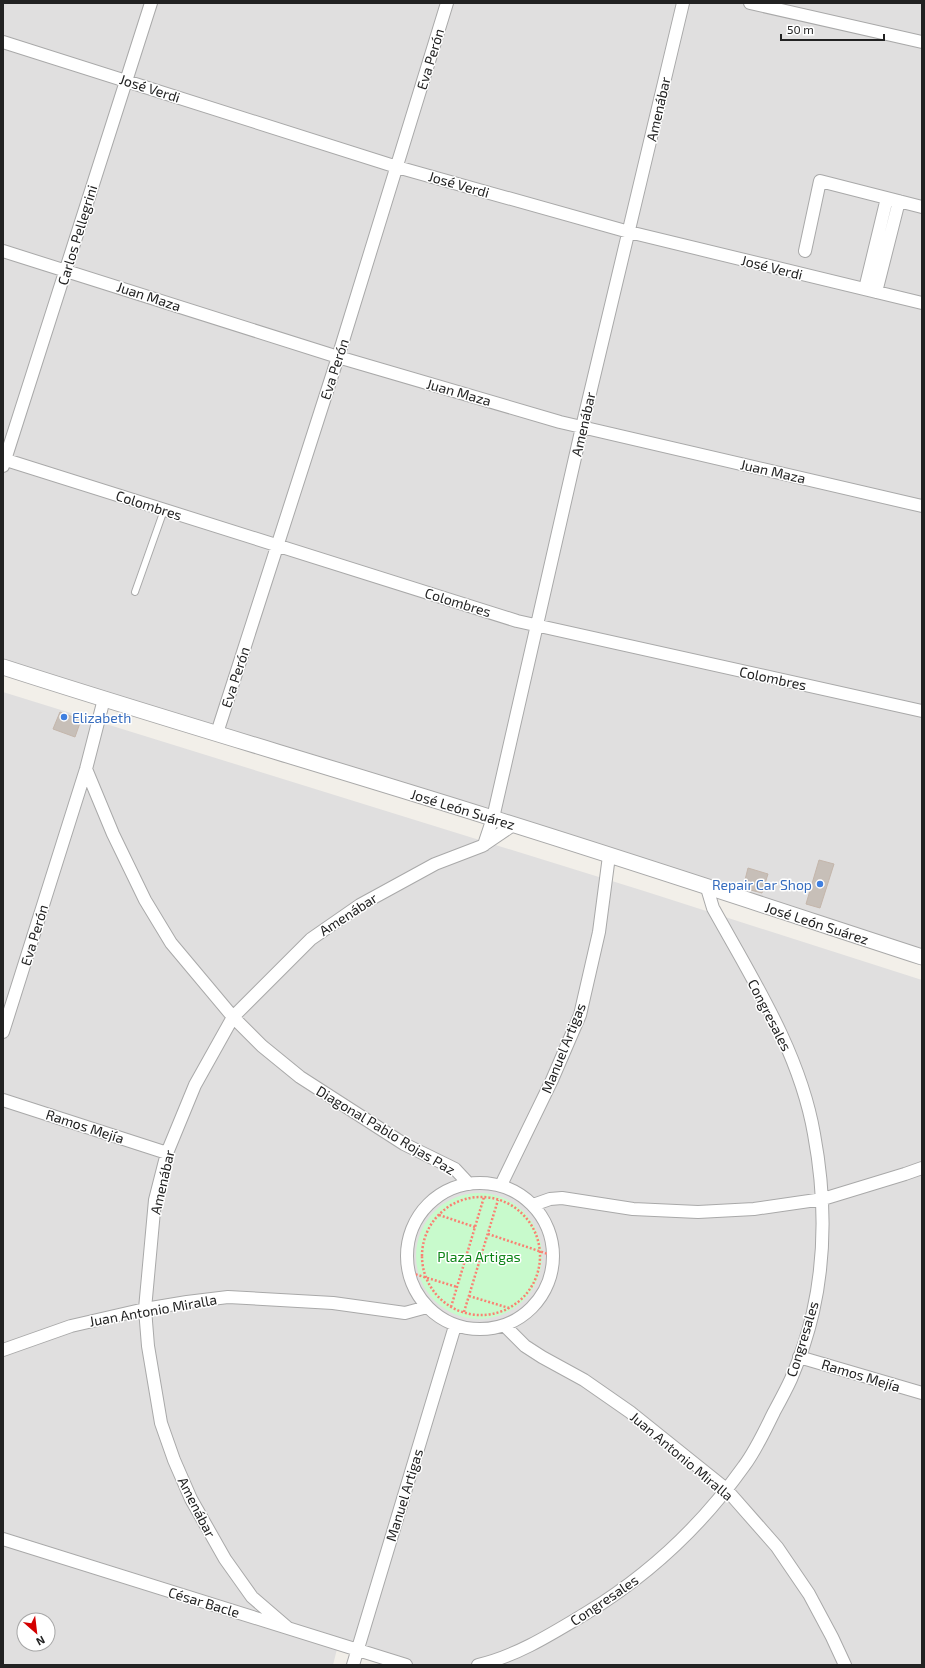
<svg xmlns="http://www.w3.org/2000/svg" width="925" height="1668" viewBox="0 0 925 1668" font-family="'Exo 2',sans-serif">
<style>
.residential{fill:#e0dfdf;fill-rule:evenodd}
.park{fill:#c8facc}
.building{fill:#c7bfb8;stroke:#c4b6ab}
.lines{fill:none;stroke-linecap:round;stroke-linejoin:round}
.service-casing{stroke:#a9a9a9;stroke-width:8}
.minor-casing{stroke:#a9a9a9;stroke-width:14}
.tertiary-casing{stroke:#a9a9a9;stroke-width:17}
.path{stroke:#fa8072;stroke-width:2.5;stroke-dasharray:2 2;stroke-linecap:butt}
.service{stroke:#fff;stroke-width:6}
.minor{stroke:#fff;stroke-width:12}
.tertiary{stroke:#fff;stroke-width:15}
.shop-dot{fill:#3f7fe0;stroke:#fff;stroke-width:1.5}
.labels{text-anchor:middle;dominant-baseline:central;stroke-width:3;stroke-linejoin:round;paint-order:stroke}
.street-label{font-size:14px;fill:#222;stroke:#fff}
.shop-label{font-size:14px;fill:#366cbe;stroke:#fff;text-anchor:start}
.park-label{font-size:14px;fill:#0c8416;stroke:#fff}
</style>
<rect width="100%" height="100%" fill="#f2efe9"/>
<path class="residential" d="M3,3h919v954l-919,-290z
M3,692l641,199 278,89v685h-528l-57,-16 -4,16h-330zM24,1620h24v24h-24z"/>
<path class="park" d="M416 1256a63 63 0 1 1 126 0a63 63 0 1 1-126 0Z"/>
<path class="building" d="M60,712l21,8 -6,17 -22,-8z
M819,860l15,4 -14,44 -14,-4z
M748,868l20,6 -6,19 -19,-5z"/>
<g class="lines">
<defs>
<path id="service" d="M135,592l29,-82"/>
<path id="minor" d="M750,3l172,39
M3,42l394,125 232,65 293,71
M3,251l335,106 222,65 362,84
M805,251l15,-70 102,26
M865,289l22,-91
M876,292l23,-91
M3,459l514,162 405,90
M3,466l148,-463
M217,733l121,-376 109,-354
M86,769l27,65 32,66 26,43 62,74 29,29 38,31 104,67 51,25 14,15
M484,845l9,-27 89,-391 101,-424
M3,1032l83,-263 18,-70
M3,1100l164,53
M407 1256a73 73 0 1 1 146 0a73 73 0 1 1-146 0Z
M501,1185l51,-105 28,-65 19,-83 10,-76
M533,1205l17,-6 12,-1 71,11 65,3 56,-3 69,-10 82,-25 17,-6
M505,1326l20,20 17,11 42,23 46,32 96,77 51,58 32,47 23,43 13,28
M3,1350l68,-24 74,-17 42,-7 41,-5 105,6 72,10 22,-6
M799,1357l123,36
M3,1539l403,126
M288,1628l-36,-31 -27,-38 -34,-60 -17,-39 -13,-37 -13,-77 -3,-37 10,-109 12,-47 28,-68 38,-68 78,-78 49,-34 75,-41 47,-18 31,-21
M353,1665l102,-339
M478,1665c39,-9 75,-32 110,-53 62,-38 114,-87 156,-146 12,-16 21,-36 30,-54 6,-11 12,-22 17,-33 9,-21 17,-45 22,-67 13,-58 12,-119 1,-178 -14,-81 -61,-154 -101,-226l-6,-20"/>
<path id="tertiary" d="M3,667c161,52 324,99 486,150 145,45 289,93 433,140"/>
</defs>
<use href="#service" class="service-casing"/>
<use href="#minor" class="minor-casing"/>
<use href="#tertiary" class="tertiary-casing"/>
<path class="path" d="M422 1256a59 59 0 1 1 118 0a59 59 0 1 1-118 0Z
M439,1215l36,12
M488,1234l66,22
M408,1272l49,15
M469,1296l40,12
M451,1307l33,-110
M464,1312l34,-112"/>
<use href="#service" class="service"/>
<use href="#minor" class="minor"/>
<use href="#tertiary" class="tertiary"/>
</g>
<g class="shop-dot">
<circle cx="64" cy="717" r="4"/>
<circle cx="820" cy="884" r="4"/>
</g>
<g class="labels">
<g class="street-label">
<text transform="translate(430 59) rotate(-73)">Eva Perón</text>
<text transform="translate(150 88) rotate(18)">José Verdi</text>
<text transform="translate(658 109) rotate(-77)">Amenábar</text>
<text transform="translate(459 184) rotate(16)">José Verdi</text>
<text transform="translate(77 235) rotate(-73)">Carlos Pellegrini</text>
<text transform="translate(772 267) rotate(14)">José Verdi</text>
<text transform="translate(149 296) rotate(18)">Juan Maza</text>
<text transform="translate(334 369) rotate(-72)">Eva Perón</text>
<text transform="translate(459 392) rotate(16)">Juan Maza</text>
<text transform="translate(583 424) rotate(-77)">Amenábar</text>
<text transform="translate(773 471) rotate(13)">Juan Maza</text>
<text transform="translate(149 505) rotate(18)">Colombres</text>
<text transform="translate(458 602) rotate(17)">Colombres</text>
<text transform="translate(235 677) rotate(-72)">Eva Perón</text>
<text transform="translate(773 678) rotate(12)">Colombres</text>
<text transform="translate(463 809) rotate(17)">José León Suárez</text>
<text transform="translate(348 914) rotate(-33)">Amenábar</text>
<text transform="translate(817 923) rotate(18)">José León Suárez</text>
<text transform="translate(34 935) rotate(-73)">Eva Perón</text>
<text transform="translate(770 1015) rotate(63)">Congresales</text>
<text transform="translate(563 1048) rotate(-68)">Manuel Artigas</text>
<text transform="translate(85 1126) rotate(18)">Ramos Mejía</text>
<text transform="translate(386 1130) rotate(31)">Diagonal Pablo Rojas Paz</text>
<text transform="translate(162 1182) rotate(-77)">Amenábar</text>
<text transform="translate(153 1310) rotate(-10)">Juan Antonio Miralla</text>
<text transform="translate(802 1339) rotate(-73)">Congresales</text>
<text transform="translate(861 1375) rotate(17)">Ramos Mejía</text>
<text transform="translate(682 1456) rotate(40)">Juan Antonio Miralla</text>
<text transform="translate(404 1495) rotate(-73)">Manuel Artigas</text>
<text transform="translate(197 1507) rotate(63)">Amenábar</text>
<text transform="translate(604 1600) rotate(-34)">Congresales</text>
<text transform="translate(204 1602) rotate(17)">César Bacle</text>
</g>
<g class="shop-label">
<text x="72" y="717">Elizabeth</text>
<text x="812" y="884" text-anchor="end">Repair Car Shop</text>
</g>
<g class="park-label">
<text x="479" y="1256">Plaza Artigas</text>
</g>
</g>
<rect width="925" height="1668" fill="none" stroke="#222222" stroke-width="8"/>
<g transform="translate(36 1632) rotate(152)"><circle r="19" fill="#ffffff" stroke="#a7a7a7"/>
<path d="M0-3L7 15L0 10L-7 15Z" fill="#d40000"/>
<text y="-6" font-size="11" font-weight="bold" text-anchor="middle" fill="#222222">N</text>
</g>
<path d="M781 34v6h103v-6" fill="none" stroke="#222222" stroke-width="2"/>
<text x="787" y="34" font-size="12" fill="#222222" stroke="#ffffff" stroke-width="3" paint-order="stroke">50 m</text>
</svg>
